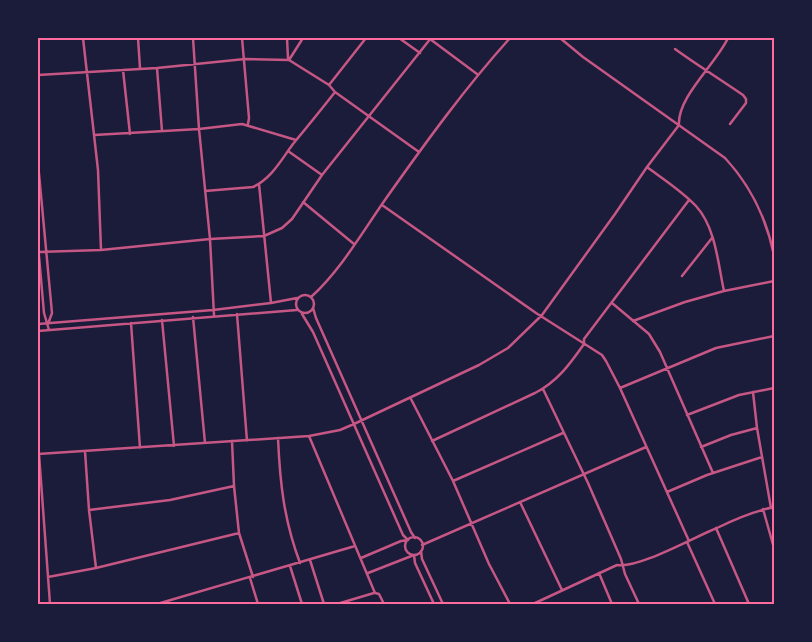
<svg xmlns="http://www.w3.org/2000/svg" width="812" height="642" viewBox="0 0 812 642" font-family="'DM Sans',sans-serif">
<style>
.lines{fill:none;stroke-linecap:round;stroke-linejoin:round}
.minor{stroke:#c65784;stroke-width:2.5}
.neatline{fill:none;stroke:#ff6b9d;stroke-width:2}
</style>
<rect width="100%" height="100%" fill="#1b1b3a"/>
<g class="lines">
<path class="minor" d="M83,38l15,132 3,80
M138,38l2,30
M193,38l6,91 11,110 4,76
M242,38l7,80 -1,6
M287,38l1,20
M399,38l21,15
M560,38l23,19 142,101c26,28 41,59 49,97
M430,39l47,35
M675,49c22,16 45,30 68,46l3,4v4l-16,21
M289,60l14,-22
M157,68l5,63
M123,70l7,64
M38,75l119,-7 88,-9 44,1 40,25 6,7 84,60
M329,85l37,-47
M94,135l105,-6 43,-5 54,16
M288,151l34,24
M38,163l14,150 -4,11
M647,167c16,12 35,24 49,39 20,22 22,58 28,85
M259,184l12,119
M205,191l48,-4c19,-9 28,-27 40,-43 14,-17 28,-34 42,-52
M303,202l51,42
M382,205l154,108 66,42 4,6 14,27 69,153
M38,245l6,68 5,17
M38,252l63,-2 109,-11 54,-3 18,-8 10,-9 30,-44 109,-137
M682,276l30,-38
M296 304a9 9 0 1 1 18 0a9 9 0 1 1-18 0Z
M311,297c30,-27 52,-66 76,-100 39,-55 78,-109 123,-159
M612,303l37,31 11,18 53,121
M313,308l3,10 95,214 4,6
M237,314l10,127
M302,314l11,18 90,203 5,5 -7,1 -40,17
M193,317l12,126
M162,320l12,126
M633,321l52,-19 39,-11 50,-10
M131,323l9,125
M38,324l175,-14 58,-7 26,-5
M38,331l259,-21
M620,388l96,-40 58,-12
M543,389l45,94 33,76 4,15 14,30
M753,392l4,36
M411,399l42,82 36,83 21,40
M687,415l52,-20 35,-7
M309,436l66,157 4,1 5,10
M278,438c2,46 6,82 22,125
M232,441l2,45 5,47 14,44
M432,441l103,-48c22,-11 35,-29 49,-49v-5l105,-139
M701,447l30,-12 26,-7 14,80
M85,451l4,59 7,58
M38,454l271,-18 31,-6 14,-6 125,-59 29,-17 34,-33 73,-101 32,-47 32,-42c-2,-28 37,-61 49,-87
M39,454l11,150
M453,481l110,-48
M667,492l40,-17 55,-18
M520,502l42,88
M763,509l11,39
M89,510l81,-10 64,-14
M716,528l33,76
M405 546a9 9 0 1 1 18 0a9 9 0 1 1-18 0Z
M687,542l28,62
M422,545l224,-98
M421,551l1,8 21,45
M310,560l14,44
M290,566l12,38
M368,573l46,-18 1,8 19,41
M599,573l13,31
M48,577l48,-9 143,-35
M250,578l8,26
M157,604l198,-58
M337,604l37,-11
M533,604l84,-39c21,4 77,-28 100,-37 18,-9 38,-17 57,-21"/>
</g>
<rect width="812" height="642" fill="none" stroke="#1b1b3a" stroke-width="78"/>
<rect x="39" y="39" width="734" height="564" class="neatline"/>
</svg>
